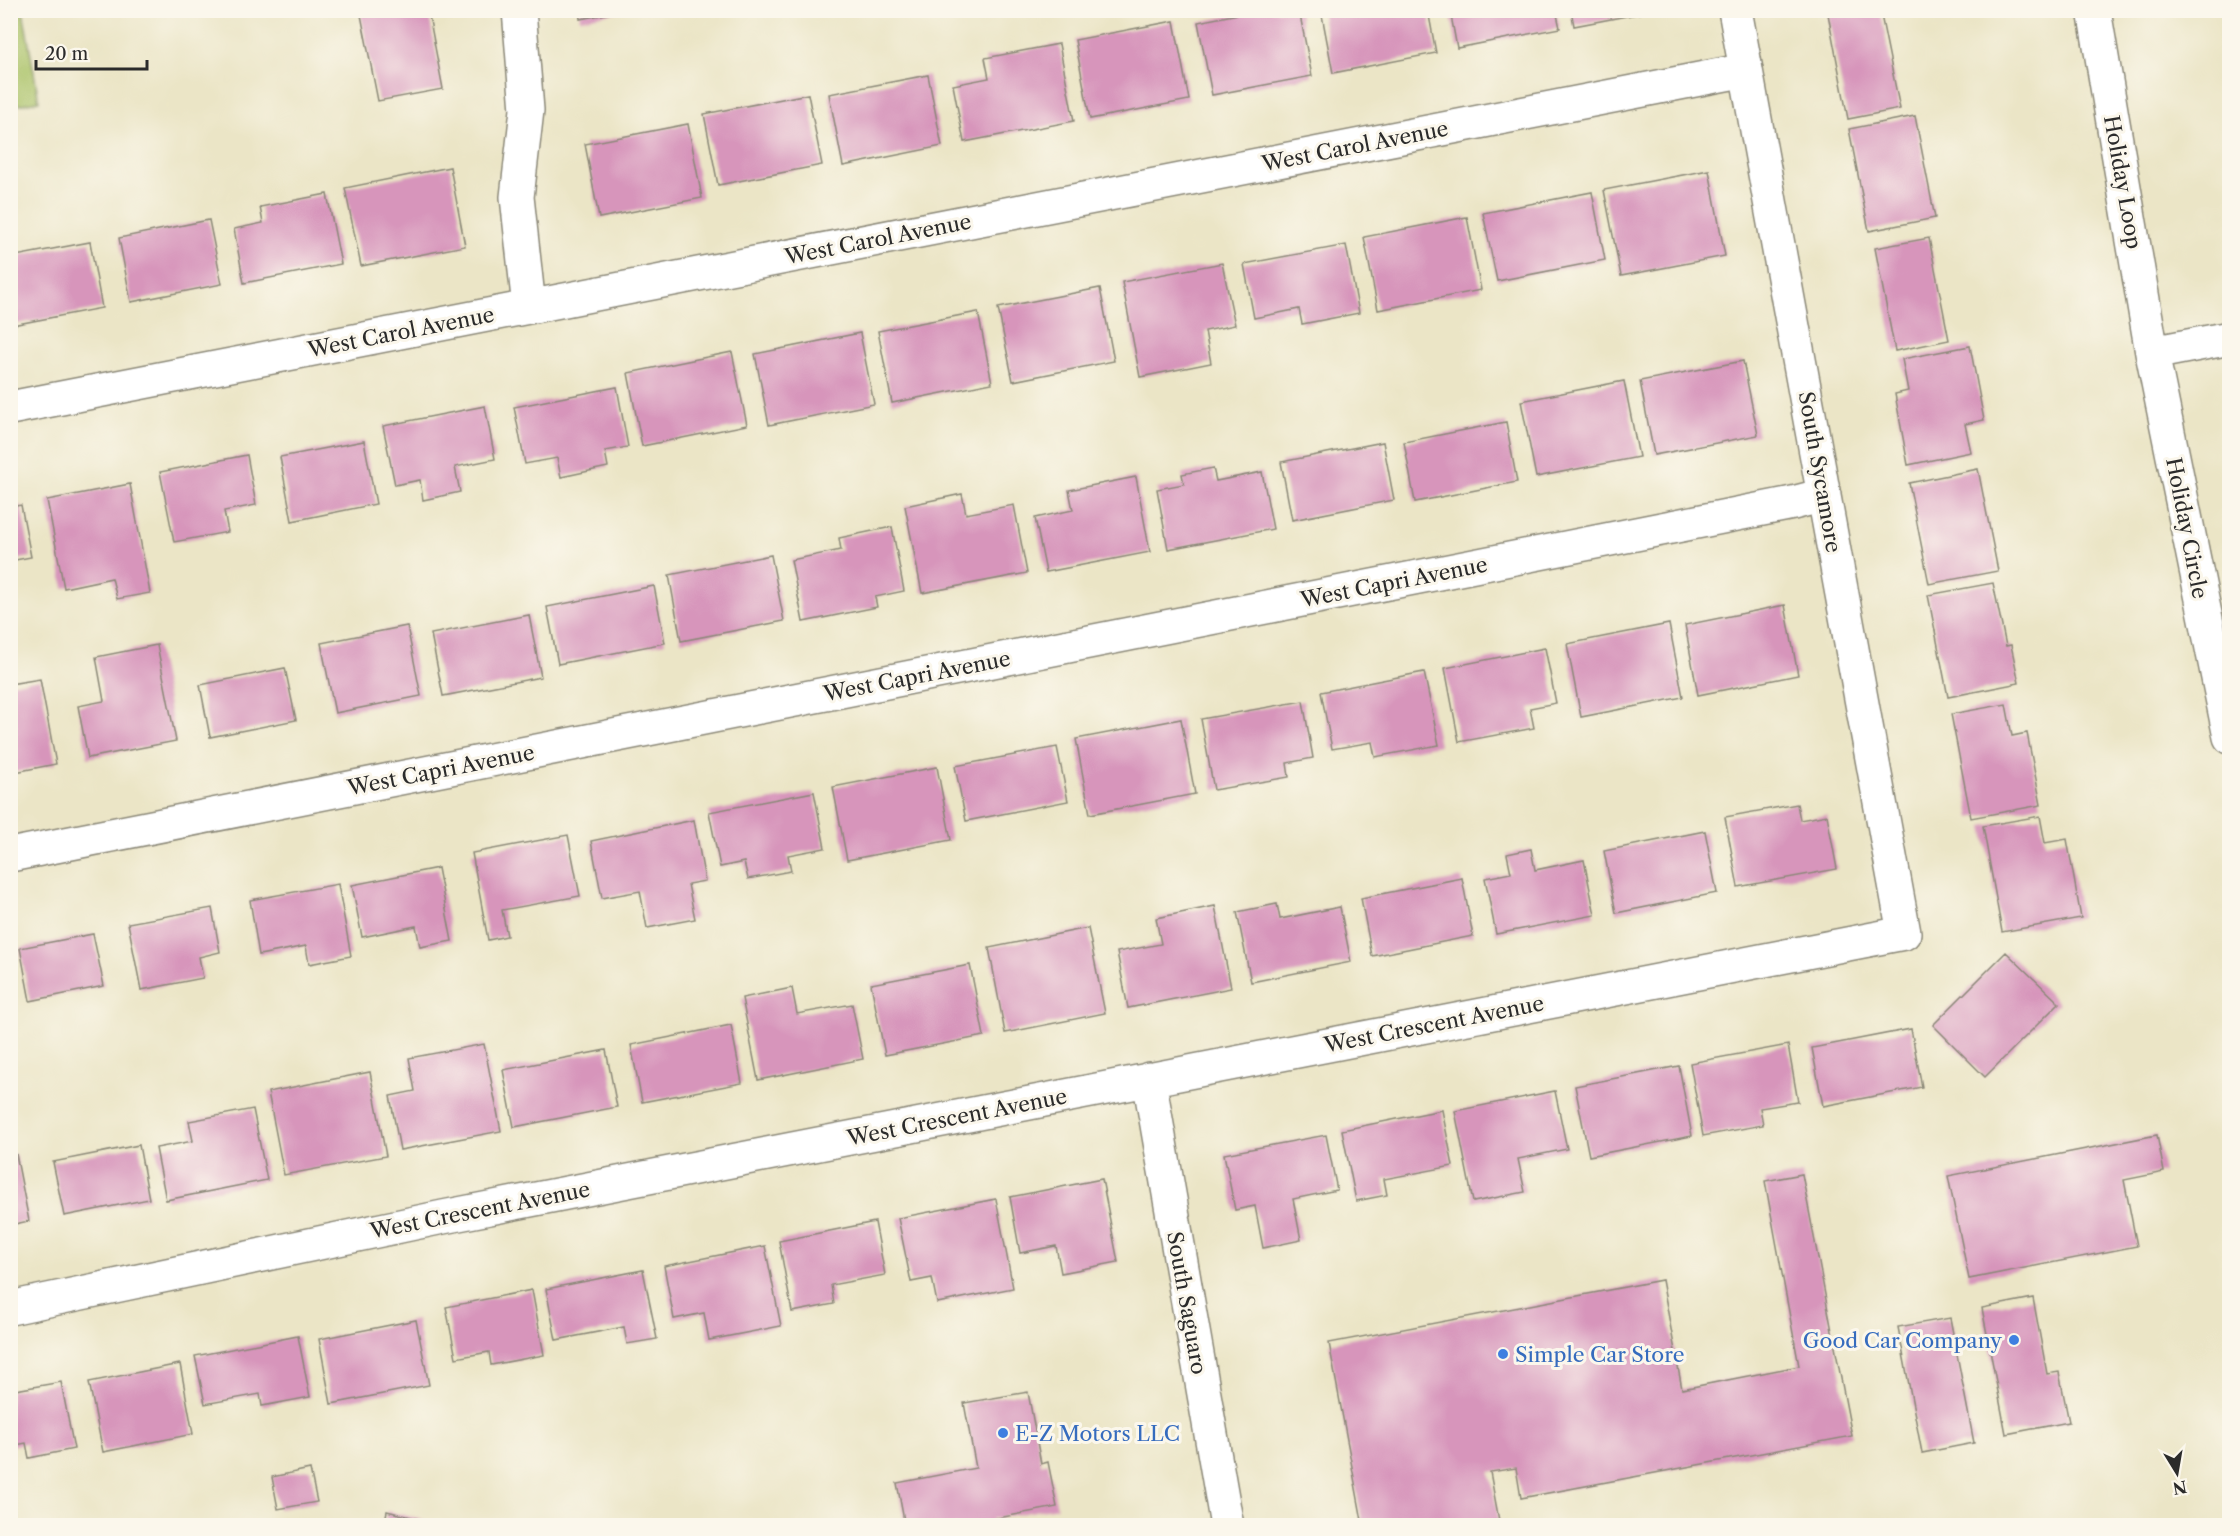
<svg xmlns="http://www.w3.org/2000/svg" width="2240" height="1536" viewBox="0 0 2240 1536" font-family="'Libre Caslon Text',serif">
<style>
.park{fill:#aac267;stroke:#6a7649;stroke-width:1.5}
.building{fill:#d795bb}
.lines{fill:none;stroke-linecap:round;stroke-linejoin:round}
.minor-casing{stroke:#8b8878;stroke-width:36}
.minor{stroke:#fff;stroke-width:33}
.shop-dot{fill:#3f7fe0;stroke:#fbf7ec;stroke-width:2}
.labels{text-anchor:middle;dominant-baseline:central;stroke-width:6;stroke-linejoin:round;paint-order:stroke}
.street-label{font-size:21px;fill:#2b2b2b;stroke:#fbf7ec}
.shop-label{font-size:21px;fill:#366cbe;stroke:#fbf7ec;text-anchor:start}
</style>
<rect width="100%" height="100%" fill="#fbf7ec"/>
<filter id="ink" filterUnits="userSpaceOnUse"><feTurbulence type="fractalNoise" baseFrequency=".0167" numOctaves="2"/><feDisplacementMap in="SourceGraphic" scale="12" xChannelSelector="R" yChannelSelector="G"/><feConvolveMatrix kernelMatrix="1 2 1 2 8 2 1 2 1" color-interpolation-filters="sRGB"/></filter>
<filter id="wash" filterUnits="userSpaceOnUse"><feTurbulence type="fractalNoise" baseFrequency=".008" numOctaves="4" result="noise"/><feDisplacementMap in="SourceGraphic" scale="24" xChannelSelector="R" yChannelSelector="G"/><feGaussianBlur stdDeviation="1.35" result="paint"/><feColorMatrix in="noise" values="0 0 0 0 0 0 0 0 0 0 0 0 0 0 0 0 0 1.4 0 .05"/><feComposite in="paint" operator="in"/></filter>
<g filter="url(#wash)">
<rect width="100%" height="100%" fill="#ebe5c6"/>
<path class="park" d="M23,11l16,90 -28,5v-93z"/>
<g id="blocks">
<path class="building" d="M360,10h68l15,79 -65,12z
M579,10h38v2l-37,7z
M1258,10h41l13,66 -100,19 -14,-73z
M1321,10h107l8,43 -103,20z
M1450,10h106l4,18 -103,20z
M1571,10h77v2l-74,14z
M1847,10h33l20,99 -52,10 -20,-105z
M1174,21l15,79 -99,19 -15,-79z
M1059,44l15,77 -110,21 -11,-57 36,-7 -4,-20z
M928,75l14,71 -99,20 -14,-72z
M808,94l14,71 -104,20 -14,-71z
M1915,116l20,102 -66,13 -20,-102z
M688,124l14,74 -103,20 -14,-74z
M450,167l15,79 -104,20 -16,-78z
M1709,170l16,86 -104,20 -17,-86z
M1592,192l13,68 -108,21 -14,-68z
M327,194l14,70 -97,19 -10,-54 29,-6 -3,-16z
M1467,217l14,73 -103,20 -14,-73z
M209,220l13,64 -91,18 -12,-64z
M1929,238l20,102 -54,11 -20,-103z
M90,242l12,66 -90,17 -2,-68z
M1346,245l13,68 -57,11 -3,-15 -45,9 -10,-54z
M1222,263l13,62 -30,6 6,32 -71,14 -18,-95z
M1100,288l14,73 -101,20 -15,-73z
M978,312l14,71 -100,20 -14,-72z
M860,333l14,71 -105,21 -14,-71z
M1970,346l14,74 -19,4 6,28 -63,13 -13,-71 13,-3 -6,-32z
M732,352l15,73 -105,21 -14,-73z
M1743,361l15,74 -104,20 -14,-74z
M1624,381l15,76 -103,20 -15,-76z
M617,387l11,60 -23,4 3,16 -47,10 -4,-19 -32,6 -11,-57z
M485,406l10,53 -40,8 5,25 -37,8 -3,-20 -25,5 -12,-59z
M1506,422l11,60 -102,20 -11,-60z
M364,441l12,63 -84,17 -12,-64z
M1383,442l11,58 -102,20 -11,-58z
M247,455l9,50 -32,6 4,21 -54,10 -14,-70z
M1213,468l3,13 46,-9 11,57 -105,20 -11,-60 27,-5 -2,-10z
M1978,469l20,102 -69,13 -20,-101z
M1136,477l14,75 -104,20 -11,-54 38,-8 -4,-20z
M130,484l20,109 -33,6 -5,-21 -48,10 -17,-88z
M962,494l4,20 48,-9 13,68 -105,20 -17,-87z
M21,505l10,52 -21,4v-54z
M892,527l12,64 -29,6 2,10 -74,15 -12,-62 50,-10 -2,-12z
M771,555l13,66 -103,20 -12,-66z
M1993,583l13,63 5,-1 8,38 -71,14 -20,-102z
M654,586l11,57 -107,21 -11,-57z
M1785,605l13,70 -100,20 -13,-70z
M529,615l12,62 -98,19 -12,-62z
M1669,624l14,73 -102,20 -14,-73z
M407,626l14,70 -86,17 -14,-70z
M157,645l19,96 -88,17 -10,-52 26,-5 -8,-44z
M1545,648l11,55 -26,5 4,20 -75,14 -14,-74z
M285,668l11,52 -86,17 -10,-52z
M1424,672l15,73 -64,12 -3,-15 -40,7 -11,-57z
M40,679l16,85 -46,9v-89z
M1303,701l10,57 -26,5 2,14 -75,13 -13,-71z
M2006,704l6,32 15,-3 14,72 -70,13 -20,-104z
M1181,719l14,75 -105,20 -14,-75z
M1057,747l11,54 -102,20 -11,-55z
M937,767l14,73 -104,20 -14,-73z
M814,792l11,56 -37,7 3,16 -43,8 -4,-17 -24,5 -11,-55z
M1797,804l3,16 27,-5 10,54 -99,18 -13,-70z
M2040,816l5,27 22,-4 14,79 -79,14 -19,-106z
M694,820l11,61 -17,3 7,35 -48,9 -7,-37 -38,7 -11,-57z
M1705,831l12,62 -101,20 -12,-62z
M568,835l12,61 -78,14 5,26 -19,4 -16,-87z
M1531,849l4,21 49,-10 11,55 -99,19 -11,-56 26,-5 -4,-19z
M438,868l14,73 -32,6 -4,-21 -54,11 -10,-52z
M1462,878l11,58 -101,20 -11,-58z
M338,884l13,72 -42,8 -3,-18 -47,9 -9,-55z
M1277,904l3,15 60,-12 11,55 -100,20 -14,-70z
M1215,906l16,82 -103,20 -11,-56 44,-8 -5,-26z
M212,908l8,44 -21,5 4,21 -62,12 -13,-67z
M1088,928l17,85 -100,20 -16,-85z
M93,934l11,52 -74,15 -10,-53z
M2006,952l53,51 -74,74 -52,-52z
M970,965l14,71 -99,19 -14,-71z
M792,988l5,26 55,-10 11,55 -105,21 -16,-82z
M731,1025l11,58 -100,19 -11,-57z
M1911,1029l11,58 -99,19 -11,-58z
M484,1044l17,87 -101,19 -10,-54 25,-5 -6,-33z
M1788,1045l10,57 -38,6 3,17 -60,11 -13,-73z
M606,1050l11,57 -103,20 -11,-57z
M1679,1066l13,70 -103,20 -14,-70z
M370,1072l16,84 -102,19 -16,-83z
M1555,1091l12,58 -49,10 7,33 -52,10 -18,-91z
M253,1109l14,71 -101,20 -10,-52 37,-7 -4,-20z
M1442,1110l11,56 -69,13 3,16 -31,6 -14,-71z
M1326,1135l11,55 -44,9 8,41 -38,8 -8,-42 -20,4 -11,-56z
M2157,1135l7,37 -40,8 13,66 -168,33 -21,-103z
M139,1145l10,54 -85,17 -11,-54z
M16,1154l13,67 -19,4v-70z
M1802,1174l50,262 -331,62 -5,-30 -26,4 10,54h-137l-34,-183 333,-63 20,109 117,-23 -34,-185z
M1102,1179l16,83 -57,11 -5,-27 -36,7 -10,-56z
M996,1199l17,89 -76,15 -5,-25 -21,4 -13,-64z
M875,1222l10,53 -54,10 3,19 -42,8 -13,-71z
M765,1246l16,80 -72,14 -5,-27 -30,6 -10,-53z
M643,1270l14,69 -30,5 -3,-17 -68,13 -10,-51z
M532,1290l12,65 -53,10 -2,-13 -33,6 -10,-51z
M2033,1298l14,76 12,-2 10,50 -63,12 -24,-126z
M1950,1318l24,125 -52,10 -24,-126z
M416,1320l13,65 -98,19 -12,-65z
M298,1336l12,61 -48,9 -2,-12 -55,10 -10,-48z
M180,1364l13,70 -90,18 -14,-70z
M61,1382l13,67 -45,9 -3,-15 -16,3v-55z
M1028,1392l13,72 7,-2 9,45 -65,12 2,7h-89l-8,-43 79,-15 -12,-65z
M310,1469l7,33 -39,7 -6,-32z
M387,1511l36,9 -1,6h-38z"/>
</g>
</g>
<g filter="url(#ink)">
<use href="#blocks" fill-opacity="0" stroke="#8b8878" stroke-width="1.5"/>
<g class="lines">
<defs>
<path id="minor" d="M519,10l8,100 -10,87 12,110
M2094,10l58,343 78,384
M2152,353l78,-15
M10,408l1736,-338
M10,855l1783,-352 31,-8
M1149,1079l78,447
M10,1308l433,-91 1461,-284 -169,-923"/>
</defs>
<use href="#minor" class="minor-casing"/>
<use href="#minor" class="minor"/>
</g>
</g>
<g class="shop-dot">
<circle cx="2014" cy="1340" r="6"/>
<circle cx="1503" cy="1354" r="6"/>
<circle cx="1003" cy="1433" r="6"/>
</g>
<g class="labels">
<g class="street-label">
<text transform="translate(1355 146) rotate(-11)">West Carol Avenue</text>
<text transform="translate(2123 182) rotate(80)">Holiday Loop</text>
<text transform="translate(878 239) rotate(-11)">West Carol Avenue</text>
<text transform="translate(401 332) rotate(-11)">West Carol Avenue</text>
<text transform="translate(1820 472) rotate(80)">South Sycamore</text>
<text transform="translate(2187 528) rotate(79)">Holiday Circle</text>
<text transform="translate(1394 582) rotate(-11)">West Capri Avenue</text>
<text transform="translate(917 676) rotate(-11)">West Capri Avenue</text>
<text transform="translate(441 770) rotate(-11)">West Capri Avenue</text>
<text transform="translate(1434 1024) rotate(-11)">West Crescent Avenue</text>
<text transform="translate(957 1117) rotate(-11)">West Crescent Avenue</text>
<text transform="translate(480 1210) rotate(-11)">West Crescent Avenue</text>
<text transform="translate(1187 1303) rotate(80)">South Saguaro</text>
</g>
<g class="shop-label">
<text x="2002" y="1340" text-anchor="end">Good Car Company</text>
<text x="1515" y="1354">Simple Car Store</text>
<text x="1015" y="1433">E-Z Motors LLC</text>
</g>
</g>
<rect width="2240" height="1536" fill="none" stroke="#fbf7ec" stroke-width="36"/>
<g transform="translate(2177 1473) rotate(169)" stroke="#fbf7ec" stroke-width="4.5" paint-order="stroke">
<path d="M0-4.5L10 22L0 15L-10 22Z" fill="#2b2b2b"/>
<text y="-9" font-size="16" font-weight="bold" text-anchor="middle" fill="#2b2b2b">N</text>
</g>
<path d="M36 60v9h111v-9" fill="none" stroke="#2b2b2b" stroke-width="3"/>
<text x="45" y="60" font-size="18" fill="#2b2b2b" stroke="#fbf7ec" stroke-width="4.5" paint-order="stroke">20 m</text>
</svg>
